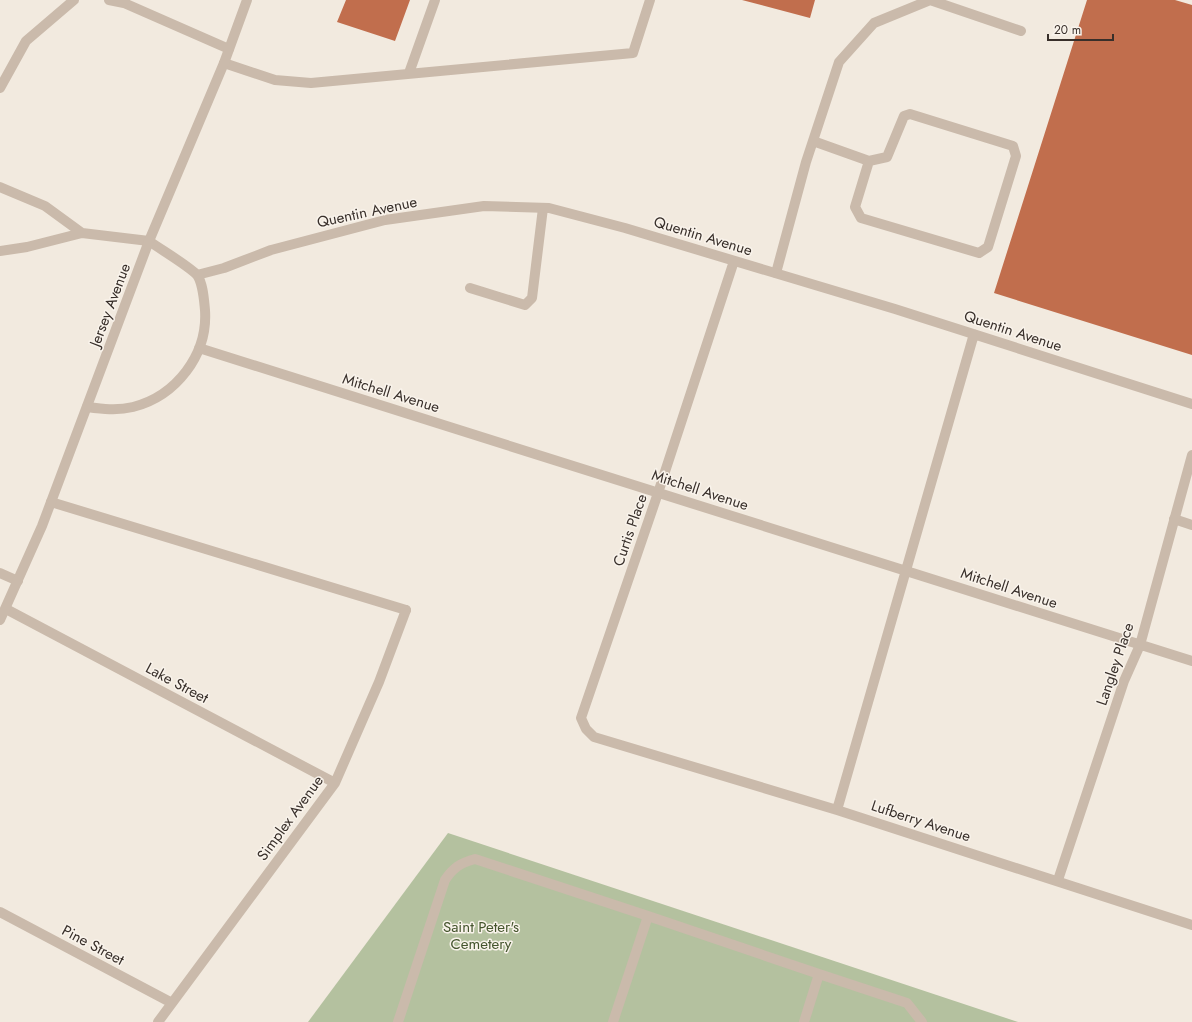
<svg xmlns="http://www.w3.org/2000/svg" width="1192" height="1022" viewBox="0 0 1192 1022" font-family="Jost,sans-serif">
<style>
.green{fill:#b4c19f}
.building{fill:#c16e4d}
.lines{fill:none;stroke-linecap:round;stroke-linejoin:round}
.service{stroke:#cabaab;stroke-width:10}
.minor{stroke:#cabaab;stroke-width:10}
.tertiary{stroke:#cabaab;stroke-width:10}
.labels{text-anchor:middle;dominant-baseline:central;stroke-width:3;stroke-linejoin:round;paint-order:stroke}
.street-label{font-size:15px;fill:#382f2a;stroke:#f9f3eb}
.park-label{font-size:15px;fill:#45552e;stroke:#f9f3eb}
</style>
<rect width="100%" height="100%" fill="#f2eadf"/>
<path class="green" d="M448,833l570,189h-710z"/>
<path class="building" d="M346,0h64l-15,41 -58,-19z
M742,0h73l-5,18z
M1087,0h88l17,5v350l-198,-62z"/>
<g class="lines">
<path class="service" d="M109,0l15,3 105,46
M224,63l51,17 36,3 322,-30 17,-53
M409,73l26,-73
M0,88l26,-47 48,-41
M813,141l56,20 -14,46 6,11 118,35 9,-6 28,-91 -3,-10 -103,-32 -6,2 -17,41 -18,4
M0,187l45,19 37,27 67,8
M0,251l27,-4 55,-14
M776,273l30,-111 33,-100 35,-39 56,-23 91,31
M470,288l55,17 7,-7 11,-90
M51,502l355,108
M1174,519l18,6
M0,573l18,8
M398,1022l47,-142c8,-12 15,-17 30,-21l173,57
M613,1022l35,-106 171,58
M804,1022l15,-48 88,29 15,19"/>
<path class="minor" d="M734,261l-76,232 -77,225 5,11 8,8 243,73 355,115
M197,275l27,-7 47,-18 114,-30 99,-14 65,2 76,20 270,81 297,95
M199,348l993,313
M87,407c15,2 30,4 46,0 43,-11 75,-52 72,-97 -1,-10 -2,-27 -8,-35 -8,-9 -37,-26 -48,-34
M6,609l329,174
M837,810l137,-476
M1058,880l66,-199 16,-36 52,-190
M0,912l172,91
M158,1022l177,-239 44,-101 27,-72"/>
<path class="tertiary" d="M0,620l42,-94 107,-285 75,-178 23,-63"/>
</g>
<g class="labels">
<g class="street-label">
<text transform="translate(367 212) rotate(-12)">Quentin Avenue</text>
<text transform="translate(703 236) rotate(17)">Quentin Avenue</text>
<text transform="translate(110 305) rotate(-69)">Jersey Avenue</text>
<text transform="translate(1013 331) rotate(18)">Quentin Avenue</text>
<text transform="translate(391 393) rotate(17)">Mitchell Avenue</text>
<text transform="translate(700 490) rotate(18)">Mitchell Avenue</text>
<text transform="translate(630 530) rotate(-71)">Curtis Place</text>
<text transform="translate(1009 588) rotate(18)">Mitchell Avenue</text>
<text transform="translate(1115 664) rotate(-71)">Langley Place</text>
<text transform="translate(177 683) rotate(28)">Lake Street</text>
<text transform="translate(290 818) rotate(-54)">Simplex Avenue</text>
<text transform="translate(921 821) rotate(18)">Lufberry Avenue</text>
<text transform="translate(93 945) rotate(28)">Pine Street</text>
</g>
<g class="park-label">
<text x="481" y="927">Saint Peter's<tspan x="481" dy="17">Cemetery</tspan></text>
</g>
</g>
<path d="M1048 34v6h65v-6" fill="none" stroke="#382f2a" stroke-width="2"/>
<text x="1054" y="34" font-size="12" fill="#382f2a" stroke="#f9f3eb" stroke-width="3" paint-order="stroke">20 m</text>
</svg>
